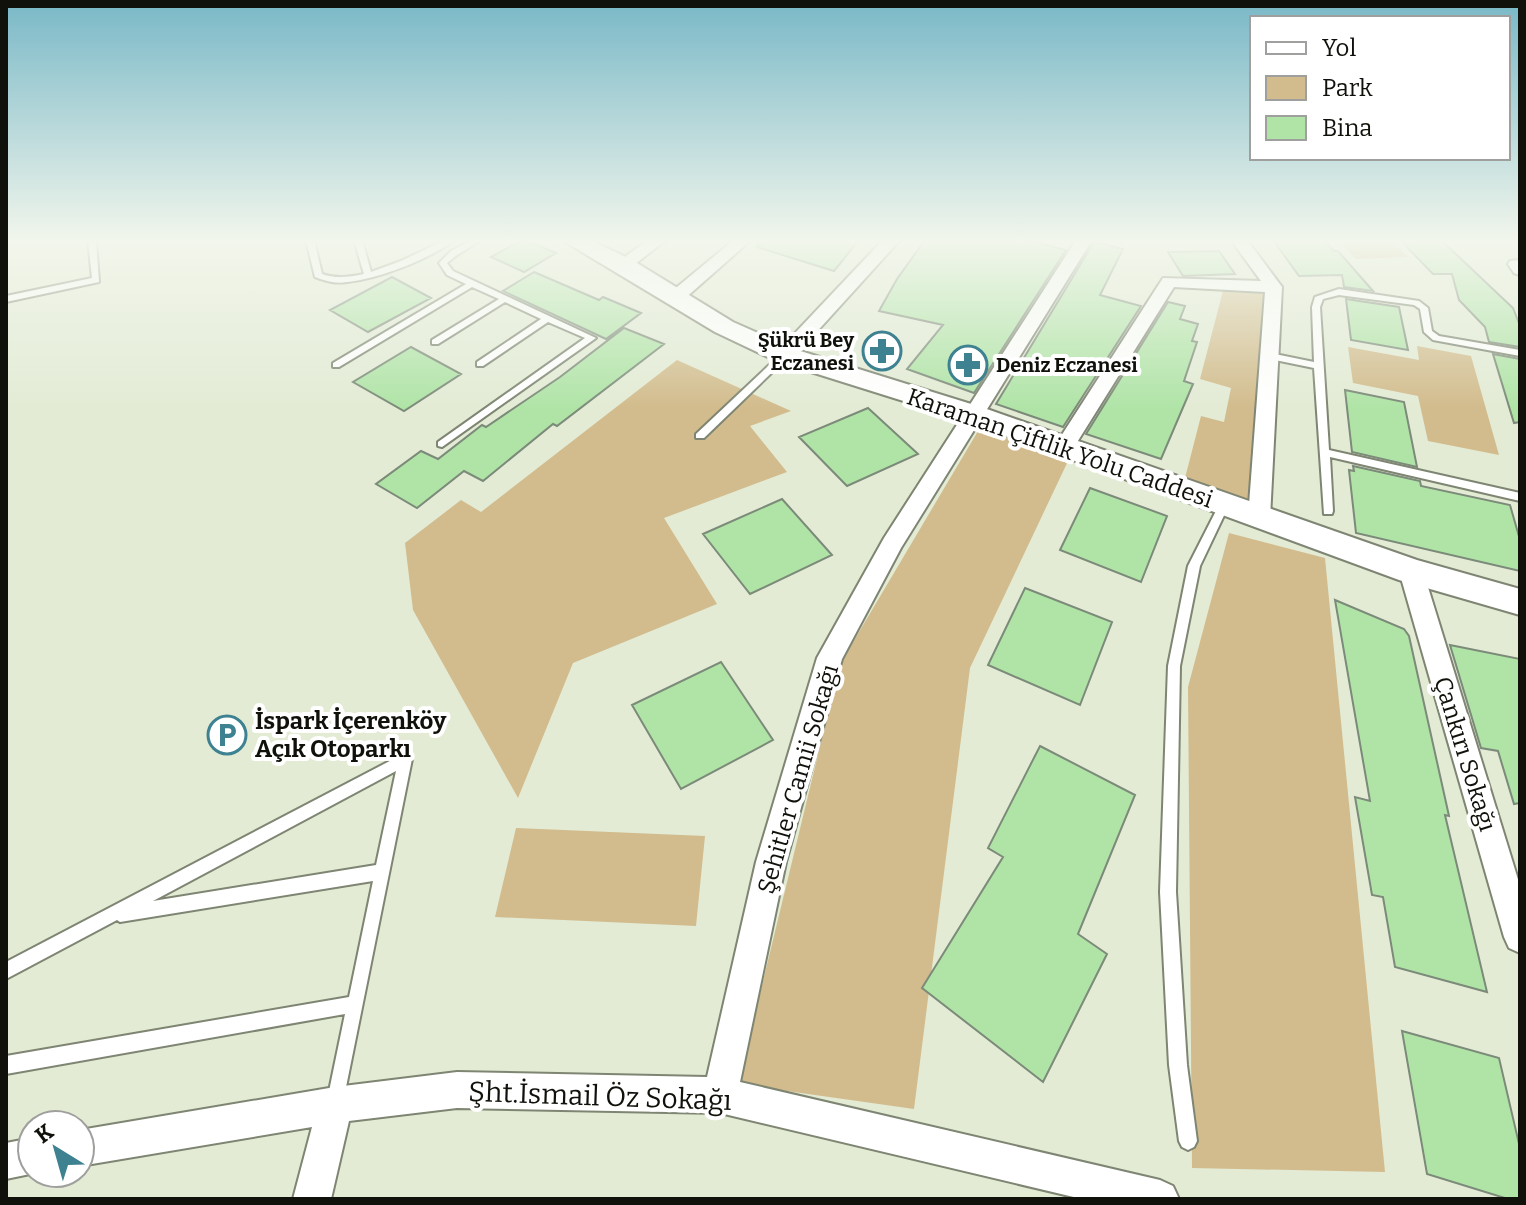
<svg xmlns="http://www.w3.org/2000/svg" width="1526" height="1205" viewBox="0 0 1526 1205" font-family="Bitter,serif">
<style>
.green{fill:#d2bc8d}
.building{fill:#b0e4a7;stroke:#7c8a79;stroke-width:2}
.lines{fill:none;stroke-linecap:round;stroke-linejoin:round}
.lane-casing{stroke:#7e8572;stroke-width:4}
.street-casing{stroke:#7e8572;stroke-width:4}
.secondary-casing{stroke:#7e8572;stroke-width:4}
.lane{fill:#fff;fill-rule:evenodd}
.street{fill:#fff;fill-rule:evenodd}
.secondary{fill:#fff;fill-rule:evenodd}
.labels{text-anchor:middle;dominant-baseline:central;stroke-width:8;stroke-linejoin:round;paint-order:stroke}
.far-poi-label{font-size:20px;font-weight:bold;fill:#0f110a;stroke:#fff;text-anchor:end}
.street-label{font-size:24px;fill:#0f110a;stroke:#fff}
.poi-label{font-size:24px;font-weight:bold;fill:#0f110a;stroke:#fff;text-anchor:start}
.near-street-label{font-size:28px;fill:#0f110a;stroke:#fff}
</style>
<rect width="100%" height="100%" fill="#e3ebd5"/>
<path class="green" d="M1391,241l17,16 -52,2 -15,-16z
M1224,287h50l-2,226 -87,-35 16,-62 23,6 7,-34 -31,-9z
M1417,346l54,10 28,99 -71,-14 -10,-45 -65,-13 -5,-36 71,13z
M677,360l114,51 -41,15 37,46 -123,46 53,86 -144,59 -55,135 -105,-188 -8,-67 56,-43 20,12z
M981,426l88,33 -99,209 -56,441 -176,-25 102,-420z
M1229,533l96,25 60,614 -193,-4 -4,-481z
M516,828l189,8 -9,90 -201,-9z"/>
<path class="building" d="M522,240h3l31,13 -32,19 -33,-15z
M758,240h101l-25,31 -77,-24z
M925,240h103l38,10 -92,143 -67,-24 36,-44 -64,-14 18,-32z
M1273,240h51l10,11h4l35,40 -29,-4 -2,-12 -43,1z
M1441,240l72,68 7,18v21l-31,-5 -4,-15 -26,-27 -7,-26h-19l-32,-33z
M1094,242l29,7 -23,46 41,11 -78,121 -67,-23z
M1219,251l16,23 -52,2 -15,-24z
M534,272l65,28 4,-3 38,16 -35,26 -103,-48z
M392,277l39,21 -63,34 -38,-22z
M1346,299l53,8 9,43 -57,-10z
M1168,302l17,4 -5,13 18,5 -6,17 5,1 -13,39 9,3 -32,75 -75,-25z
M624,328l40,16 -107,82 -4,-2 -70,57 -19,-10 -47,37 -41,-24 45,-33 17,8 44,-34 4,2 74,-50z
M411,347l50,27 -57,37 -51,-29z
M1493,354l27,5v63l-6,1z
M1345,390l59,12 13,65 -65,-15z
M868,408l50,46 -71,32 -48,-49z
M1353,466l67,15 1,5 89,19 10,35v31l-164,-38 -7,-63 5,1z
M1090,488l77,28 -26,66 -81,-32z
M782,499l50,56 -82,39 -47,-60z
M1025,588l87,34 -32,83 -92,-40z
M1335,600l69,29 5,7 40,180 -4,-1 42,177 -92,-25 -12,-70 -11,-2 -17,-98 15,4z
M1450,645l70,14v144l-6,1 -16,-53 -17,-3z
M721,662l52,78 -92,49 -49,-84z
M1040,746l95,49 -57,139 29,20 -64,128 -121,-94 81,-131 -15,-9z
M1402,1031l97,27 21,90v51h-12l-81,-25z"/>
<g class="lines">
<defs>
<path id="lane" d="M88,240h8l3,42 -93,20v-6l86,-18z
M306,240h8l8,34c14,5 27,3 42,0l-10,-34h8l9,32 30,-11 44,-21h10c-26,19 -76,39 -108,42 -12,2 -21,-1 -32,-5z
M472,240h9l-24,15 -10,8 6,8 143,67 -154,109 -4,-1v-4l147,-104 -37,-16 -65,44h-6v-4l64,-43 -36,-17 -67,42h-6v-4l67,-41 -27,-12 -133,80h-6v-4l133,-79 -19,-9 -8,-12 12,-12z
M1339,289l80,12 9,7 4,23 7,5 81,14v6l-87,-16 -9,-8 -4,-23 -6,-4 -75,-10 -16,4 -3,8 9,143 191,43v8l-190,-44 3,54 -1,3h-8l-10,-146 -44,-9 -5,-3 5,-3 44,9 -2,-55 3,-10z
M785,352l5,3 -2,2 -84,81h-8v-4l86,-81z
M1224,501l5,4 -29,61 -20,100 -4,226 11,173 10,76 -3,6 -6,3 -6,-3 -3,-6 -10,-76 -9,-173 8,-226 20,-100 31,-61z
M405,753l5,2 2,4 -70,348 -6,3 -6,-3 -3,-6 18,-87 -339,60v-18l343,-59 24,-116 -253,41 -3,-2 -111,59v-17zM396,771l-20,94 -223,36z"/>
<path id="street" d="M648,240h18l-36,28h-12v-6z
M734,240h17l-68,60h-12l-3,-4 3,-4z
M883,240h17l-108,119h-14l-2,-4 2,-4z
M1076,240h16l-191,308 -59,111 -56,203 -46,220 420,98 13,6 6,13h-97l-362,-86 -263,-5 -108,13 -18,78h-38l19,-72 -232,39v-36l255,-43 122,-15 250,5 49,-215 61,-204 67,-120z
M1231,240h16l35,47 -12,231 -3,6h-16l-3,-6 17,-226 -91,-5 -103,165 -7,2 -10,-7 109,-169 98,3z
M1520,260v15l-6,-2 -6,-9 2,-3z
M1411,562l8,3 4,6 97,315v67l-11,-5 -5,-11 -105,-366 4,-6z
M32,1138v35h3l-29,6v-36z"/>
<path id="secondary" d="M562,240h28l42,20 101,62 61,27 190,59 433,152 103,29v26l-121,-35 -435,-160 -188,-59 -61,-29z"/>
</defs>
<use href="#lane" class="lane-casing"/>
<use href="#street" class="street-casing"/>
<use href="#secondary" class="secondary-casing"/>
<use href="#lane" class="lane"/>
<use href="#street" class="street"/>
<use href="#secondary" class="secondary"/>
</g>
<linearGradient id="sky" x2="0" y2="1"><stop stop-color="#79b8c7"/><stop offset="0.59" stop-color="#f2f6ec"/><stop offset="1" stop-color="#f2f6ec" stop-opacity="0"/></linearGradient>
<rect width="1526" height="408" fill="url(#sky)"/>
<defs>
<symbol id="pharmacy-ring" viewBox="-11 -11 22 22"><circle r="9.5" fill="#fff" stroke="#3e8191" stroke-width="1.5"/><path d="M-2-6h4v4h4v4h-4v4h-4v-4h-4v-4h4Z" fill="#3e8191"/></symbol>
<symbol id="parking-ring" viewBox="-11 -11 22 22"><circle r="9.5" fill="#fff" stroke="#3e8191" stroke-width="1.5"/><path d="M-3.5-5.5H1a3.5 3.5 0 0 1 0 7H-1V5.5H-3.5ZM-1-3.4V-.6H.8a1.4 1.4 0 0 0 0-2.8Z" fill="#3e8191"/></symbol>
</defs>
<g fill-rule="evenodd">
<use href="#pharmacy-ring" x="860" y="329" width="44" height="44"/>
<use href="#pharmacy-ring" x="946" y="343" width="44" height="44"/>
<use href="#parking-ring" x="205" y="713" width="44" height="44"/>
</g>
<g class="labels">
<g class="far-poi-label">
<text x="854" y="340">Şükrü Bey<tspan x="854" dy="23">Eczanesi</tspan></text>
<text x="996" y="365" text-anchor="start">Deniz Eczanesi</text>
</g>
<g class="street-label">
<text transform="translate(1060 448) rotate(19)">Karaman Çiftlik Yolu Caddesi</text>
<text transform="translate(1465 754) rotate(73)">Çankırı Sokağı</text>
<text transform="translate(798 779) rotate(-74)">Şehitler Camii Sokağı</text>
</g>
<g class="poi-label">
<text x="255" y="721">İspark İçerenköy<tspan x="255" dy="28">Açık Otoparkı</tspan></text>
</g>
<g class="near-street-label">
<text transform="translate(600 1096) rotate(2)">Şht.İsmail Öz Sokağı</text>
</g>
</g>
<rect width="1526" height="1205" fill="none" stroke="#0f110a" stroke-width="16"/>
<rect x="1250" y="16" width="260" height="144" fill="#ffffff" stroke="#9fa09d" stroke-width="2"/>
<rect x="1266" y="42" width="40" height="12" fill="#ffffff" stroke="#9fa09d" stroke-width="2"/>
<text x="1322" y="56" font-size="24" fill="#0f110a">Yol</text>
<rect x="1266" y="76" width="40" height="24" fill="#d2bc8d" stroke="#9fa09d" stroke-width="2"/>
<text x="1322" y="96" font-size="24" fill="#0f110a">Park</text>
<rect x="1266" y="116" width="40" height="24" fill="#b0e4a7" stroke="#9fa09d" stroke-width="2"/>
<text x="1322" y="136" font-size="24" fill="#0f110a">Bina</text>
<g transform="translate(56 1149) rotate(323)"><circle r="38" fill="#ffffff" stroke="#9fa09d" stroke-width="2"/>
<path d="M0-6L14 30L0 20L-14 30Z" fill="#3e8191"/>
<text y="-12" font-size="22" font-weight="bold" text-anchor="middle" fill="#0f110a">K</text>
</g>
</svg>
